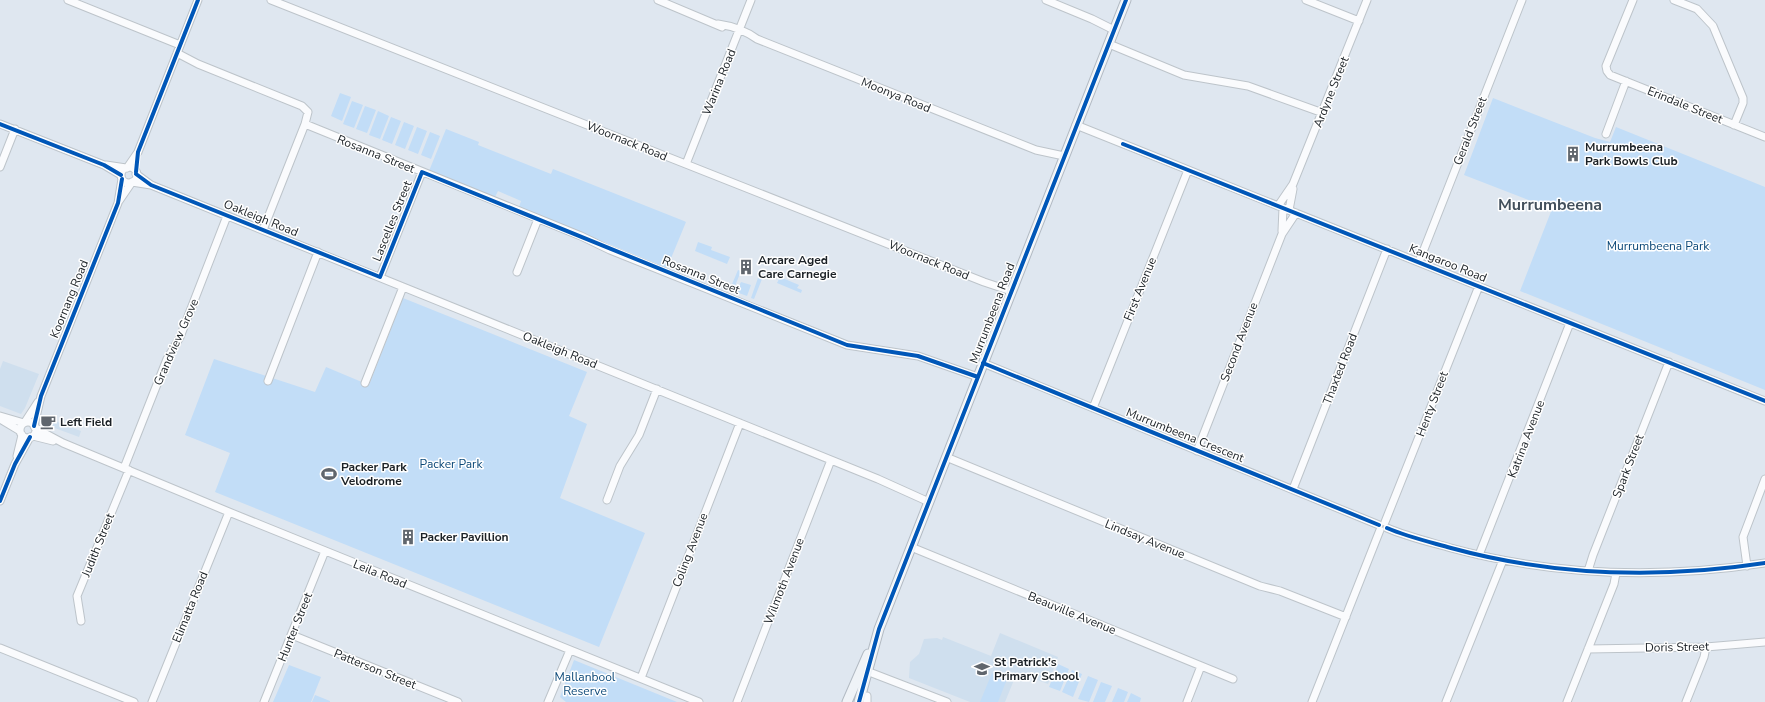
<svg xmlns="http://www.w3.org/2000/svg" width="1765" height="702" viewBox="0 0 1765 702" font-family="'Nunito Sans',sans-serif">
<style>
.built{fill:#cfdfee}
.green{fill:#c2ddf7}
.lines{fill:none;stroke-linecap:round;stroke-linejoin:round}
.minor-casing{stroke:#bdc4ca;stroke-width:9}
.major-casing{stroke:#b2bac3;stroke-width:11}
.minor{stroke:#fafbfd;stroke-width:7}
.major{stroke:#eff3f7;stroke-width:9}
.cycleway-casing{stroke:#fff;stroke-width:6}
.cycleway{stroke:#0057b8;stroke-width:4}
.labels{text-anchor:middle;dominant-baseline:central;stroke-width:3;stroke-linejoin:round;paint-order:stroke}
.street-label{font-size:12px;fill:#1b2126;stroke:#fff}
.poi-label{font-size:12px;font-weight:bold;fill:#1b2126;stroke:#fff;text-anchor:start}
.park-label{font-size:12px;fill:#0a4777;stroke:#fff}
.district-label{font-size:16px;font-weight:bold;fill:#43505c;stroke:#fff}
</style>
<rect width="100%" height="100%" fill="#dfe7f0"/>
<path class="built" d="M3,361l36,13 -14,34 -4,6 -21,-8v-37z
M45,417l36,14 -2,6 -35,-13z
M1000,633l58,24 -10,27 -18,-7 -14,-2 -11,27h-35l-61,-24 1,-16 9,-8 5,-15 13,-1 5,2 1,-3 48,19z"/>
<path class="green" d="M340,93l11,4 -9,24 -11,-5z
M1493,98l102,40 15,4 6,-15 149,60v203l-245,-99 32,-82 -88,-34z
M352,101l11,4 -9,23 -11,-4z
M365,106l11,4 -9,23 -11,-4z
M378,111l11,5 -9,23 -11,-4z
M391,117l10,4 -9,23 -10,-4z
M404,122l10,4 -9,23 -10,-4z
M417,127l10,4 -9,23 -10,-4z
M446,129l33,13 -1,3 73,29 2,-5 131,52 2,1 -19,46 -148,-61 2,-6 -23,-10 -3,6 -66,-26z
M430,132l10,4 -9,23 -10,-4z
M698,242l14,5 -1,3 19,7 -3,7 -32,-13z
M738,270l3,1 -8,20 -3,-2z
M780,277l19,8 -2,3 5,2 -1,3 -24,-10z
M758,278l4,1 -8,20 -3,-1z
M741,282l10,3 -4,11 -11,-4z
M403,298l184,74 -18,44 18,8 -27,74 85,35 -46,114 -384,-155 15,-39 -45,-18 29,-76 101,33 11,-25 43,18z
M574,660l103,42h-111l-6,-5z
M1058,664l11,5 -9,22 -11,-4z
M289,665l32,12 -10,25h-38z
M1072,670l10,4 -9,23 -11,-5z
M992,673l15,6 -9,23h-18z
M1088,676l10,4 -9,22 -11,-3z
M1101,682l11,4 -7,16h-12z
M1118,688l10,4 -4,10h-12z
M1131,693l10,5 -1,4h-13z
M315,695l15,6v1h-18z"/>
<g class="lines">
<defs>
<path id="minor" d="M68,0l112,45
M271,0l713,282 27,9
M658,0l64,27
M1046,0l46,19 22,11
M1306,0l53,21
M1633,0l-27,66 1,5 3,4 155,62
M1674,0l23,9 16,17 30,72v5l-9,22
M718,24c14,2 28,7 39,15l279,111 28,6
M1109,44l75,31 64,11 75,27
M177,53l21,11 104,42 6,6 -3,12 276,112 29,14 237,95 71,11 60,21
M0,124l104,41 17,10
M1076,125l689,276
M1606,134l20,-53
M686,164l65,-164
M106,165l20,3
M0,167l15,-38
M121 175a8 8 0 1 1 16 0a8 8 0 1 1-16 0Z
M127,168l11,-16 60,-152
M136,174l15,11 727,294 51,23
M132,182l19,3
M119,201l13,-19
M1278,206l15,-22 74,-184
M1289,210l4,-21
M263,230l42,-106
M1282,231l1,-23
M1419,262l103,-262
M517,272l21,-53
M380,277l42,-105
M983,363l396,162
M268,381l50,-129
M365,383l38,-96
M1093,408l95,-238
M0,416l24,7
M0,419l20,12
M25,422l13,-20
M20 430a8 8 0 1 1 16 0a8 8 0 1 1-16 0Z
M34,426l7,-30 77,-193 4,-24
M35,428l28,15 166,69 470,190
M33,436l20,5
M1197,451l85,-217 14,-21
M17,456l5,-21
M946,457l314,129 20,5 66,26
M124,468l43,-109 13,-22 47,-121
M1293,489l94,-240
M607,500l13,-34 19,-31 18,-46
M0,501l15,-37 15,-27
M1385,522l94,-236
M1387,528c21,9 43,14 64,20 103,28 209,31 314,15
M911,547l322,132
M1479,555l91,-232
M1747,566l-4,-29 22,-58
M1588,571l5,-16 76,-193
M81,621l-4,-25 52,-126
M292,635l166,67
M0,648l134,54
M1588,649l118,-2 59,-5
M864,670l83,32
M641,678l99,-255
M152,702l77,-190
M264,702l61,-151
M548,702l22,-52
M737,702l94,-242
M867,702v-6
M1187,702l14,-36
M1312,702l68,-172
M1446,702l57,-142
M1567,702l47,-118 2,-11
M1686,702l18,-45 2,-10"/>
<path id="major" d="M847,702l21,-48
M859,702l20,-73 247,-629"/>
</defs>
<use href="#minor" class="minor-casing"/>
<use href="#major" class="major-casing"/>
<use href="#minor" class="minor"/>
<use href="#major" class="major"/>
<defs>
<path id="cycleway" d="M0,124l104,41 17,10
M1123,144l642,257
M136,172l2,-20 60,-152
M136,174l15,11 229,92 42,-105 425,173 71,11 60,21
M983,363l396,162
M34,426l7,-30 77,-193 4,-24
M0,501l15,-37 15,-27
M1387,528c21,9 43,14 64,20 103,28 209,31 314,15
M859,702l20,-73 247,-629"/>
</defs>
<use href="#cycleway" class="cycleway-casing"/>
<use href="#cycleway" class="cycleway"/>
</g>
<defs>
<symbol id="building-bare" viewBox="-9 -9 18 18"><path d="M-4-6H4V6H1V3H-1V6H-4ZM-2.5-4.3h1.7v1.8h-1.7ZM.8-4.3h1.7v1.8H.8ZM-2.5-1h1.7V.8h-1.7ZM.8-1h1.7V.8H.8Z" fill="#60666d" stroke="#fff" stroke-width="2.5" paint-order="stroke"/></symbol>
<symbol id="cafe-bare" viewBox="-9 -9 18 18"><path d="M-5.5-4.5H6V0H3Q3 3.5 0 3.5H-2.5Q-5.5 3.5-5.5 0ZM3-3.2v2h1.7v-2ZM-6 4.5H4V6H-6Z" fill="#60666d" stroke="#fff" stroke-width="2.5" paint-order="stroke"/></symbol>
<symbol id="stadium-bare" viewBox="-9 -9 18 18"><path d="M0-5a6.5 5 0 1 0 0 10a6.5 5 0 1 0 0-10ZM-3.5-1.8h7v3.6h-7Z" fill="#60666d" stroke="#fff" stroke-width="2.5" paint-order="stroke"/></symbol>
<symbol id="school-bare" viewBox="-9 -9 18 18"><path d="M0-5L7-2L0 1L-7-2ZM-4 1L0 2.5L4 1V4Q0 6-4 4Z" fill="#60666d" stroke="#fff" stroke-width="2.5" paint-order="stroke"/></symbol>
</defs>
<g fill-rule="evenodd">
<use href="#building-bare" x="1562" y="143" width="22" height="22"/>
<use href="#building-bare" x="735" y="256" width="22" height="22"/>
<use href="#cafe-bare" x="37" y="411" width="22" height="22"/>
<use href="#stadium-bare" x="318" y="463" width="22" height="22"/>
<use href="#building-bare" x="397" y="526" width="22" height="22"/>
<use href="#school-bare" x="971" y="658" width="22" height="22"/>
</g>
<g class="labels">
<g class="street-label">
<text transform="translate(719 82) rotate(-68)">Warina Road</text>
<text transform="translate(1331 92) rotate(-68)">Ardyne Street</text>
<text transform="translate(896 95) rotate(22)">Moonya Road</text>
<text transform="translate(1685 105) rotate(22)">Erindale Street</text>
<text transform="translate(1470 131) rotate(-69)">Gerald Street</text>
<text transform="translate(627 141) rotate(22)">Woornack Road</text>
<text transform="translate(376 154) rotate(22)">Rosanna Street</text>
<text transform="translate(261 218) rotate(22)">Oakleigh Road</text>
<text transform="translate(392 221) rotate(-68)">Lascelles Street</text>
<text transform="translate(929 260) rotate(22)">Woornack Road</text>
<text transform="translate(1448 263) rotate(22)">Kangaroo Road</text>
<text transform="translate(701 275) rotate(22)">Rosanna Street</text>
<text transform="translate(1140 289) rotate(-68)">First Avenue</text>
<text transform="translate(69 299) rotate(-68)">Koornang Road</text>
<text transform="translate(992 313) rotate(-69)">Murrumbeena Road</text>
<text transform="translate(176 342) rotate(-66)">Grandview Grove</text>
<text transform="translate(1239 342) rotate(-69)">Second Avenue</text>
<text transform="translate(560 350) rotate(22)">Oakleigh Road</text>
<text transform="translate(1340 369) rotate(-69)">Thaxted Road</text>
<text transform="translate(1432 404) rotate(-69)">Henty Street</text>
<text transform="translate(1185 435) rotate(22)">Murrumbeena Crescent</text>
<text transform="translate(1526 439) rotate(-69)">Katrina Avenue</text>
<text transform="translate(1628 466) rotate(-69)">Spark Street</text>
<text transform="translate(1145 539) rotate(22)">Lindsay Avenue</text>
<text transform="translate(98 545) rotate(-68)">Judith Street</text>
<text transform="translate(690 550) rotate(-69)">Coling Avenue</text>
<text transform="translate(380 574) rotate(22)">Leila Road</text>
<text transform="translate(784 581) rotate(-69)">Wilmoth Avenue</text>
<text transform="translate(190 607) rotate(-68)">Elimatta Road</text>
<text transform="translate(1072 613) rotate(22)">Beauville Avenue</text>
<text transform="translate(295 627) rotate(-68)">Hunter Street</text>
<text transform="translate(1677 647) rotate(-1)">Doris Street</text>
<text transform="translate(375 669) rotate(22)">Patterson Street</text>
</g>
<g class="poi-label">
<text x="1585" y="147">Murrumbeena<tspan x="1585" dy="14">Park Bowls Club</tspan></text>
<text x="758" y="260">Arcare Aged<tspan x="758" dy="14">Care Carnegie</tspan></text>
<text x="60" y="422">Left Field</text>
<text x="341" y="467">Packer Park<tspan x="341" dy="14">Velodrome</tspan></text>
<text x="420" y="537">Packer Pavillion</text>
<text x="994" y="662">St Patrick's<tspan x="994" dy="14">Primary School</tspan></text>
</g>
<g class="park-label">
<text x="1658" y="246">Murrumbeena Park</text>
<text x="451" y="464">Packer Park</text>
<text x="585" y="677">Mallanbool<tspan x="585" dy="14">Reserve</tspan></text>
</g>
<g class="district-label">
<text x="1550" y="205">Murrumbeena</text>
</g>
</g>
</svg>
